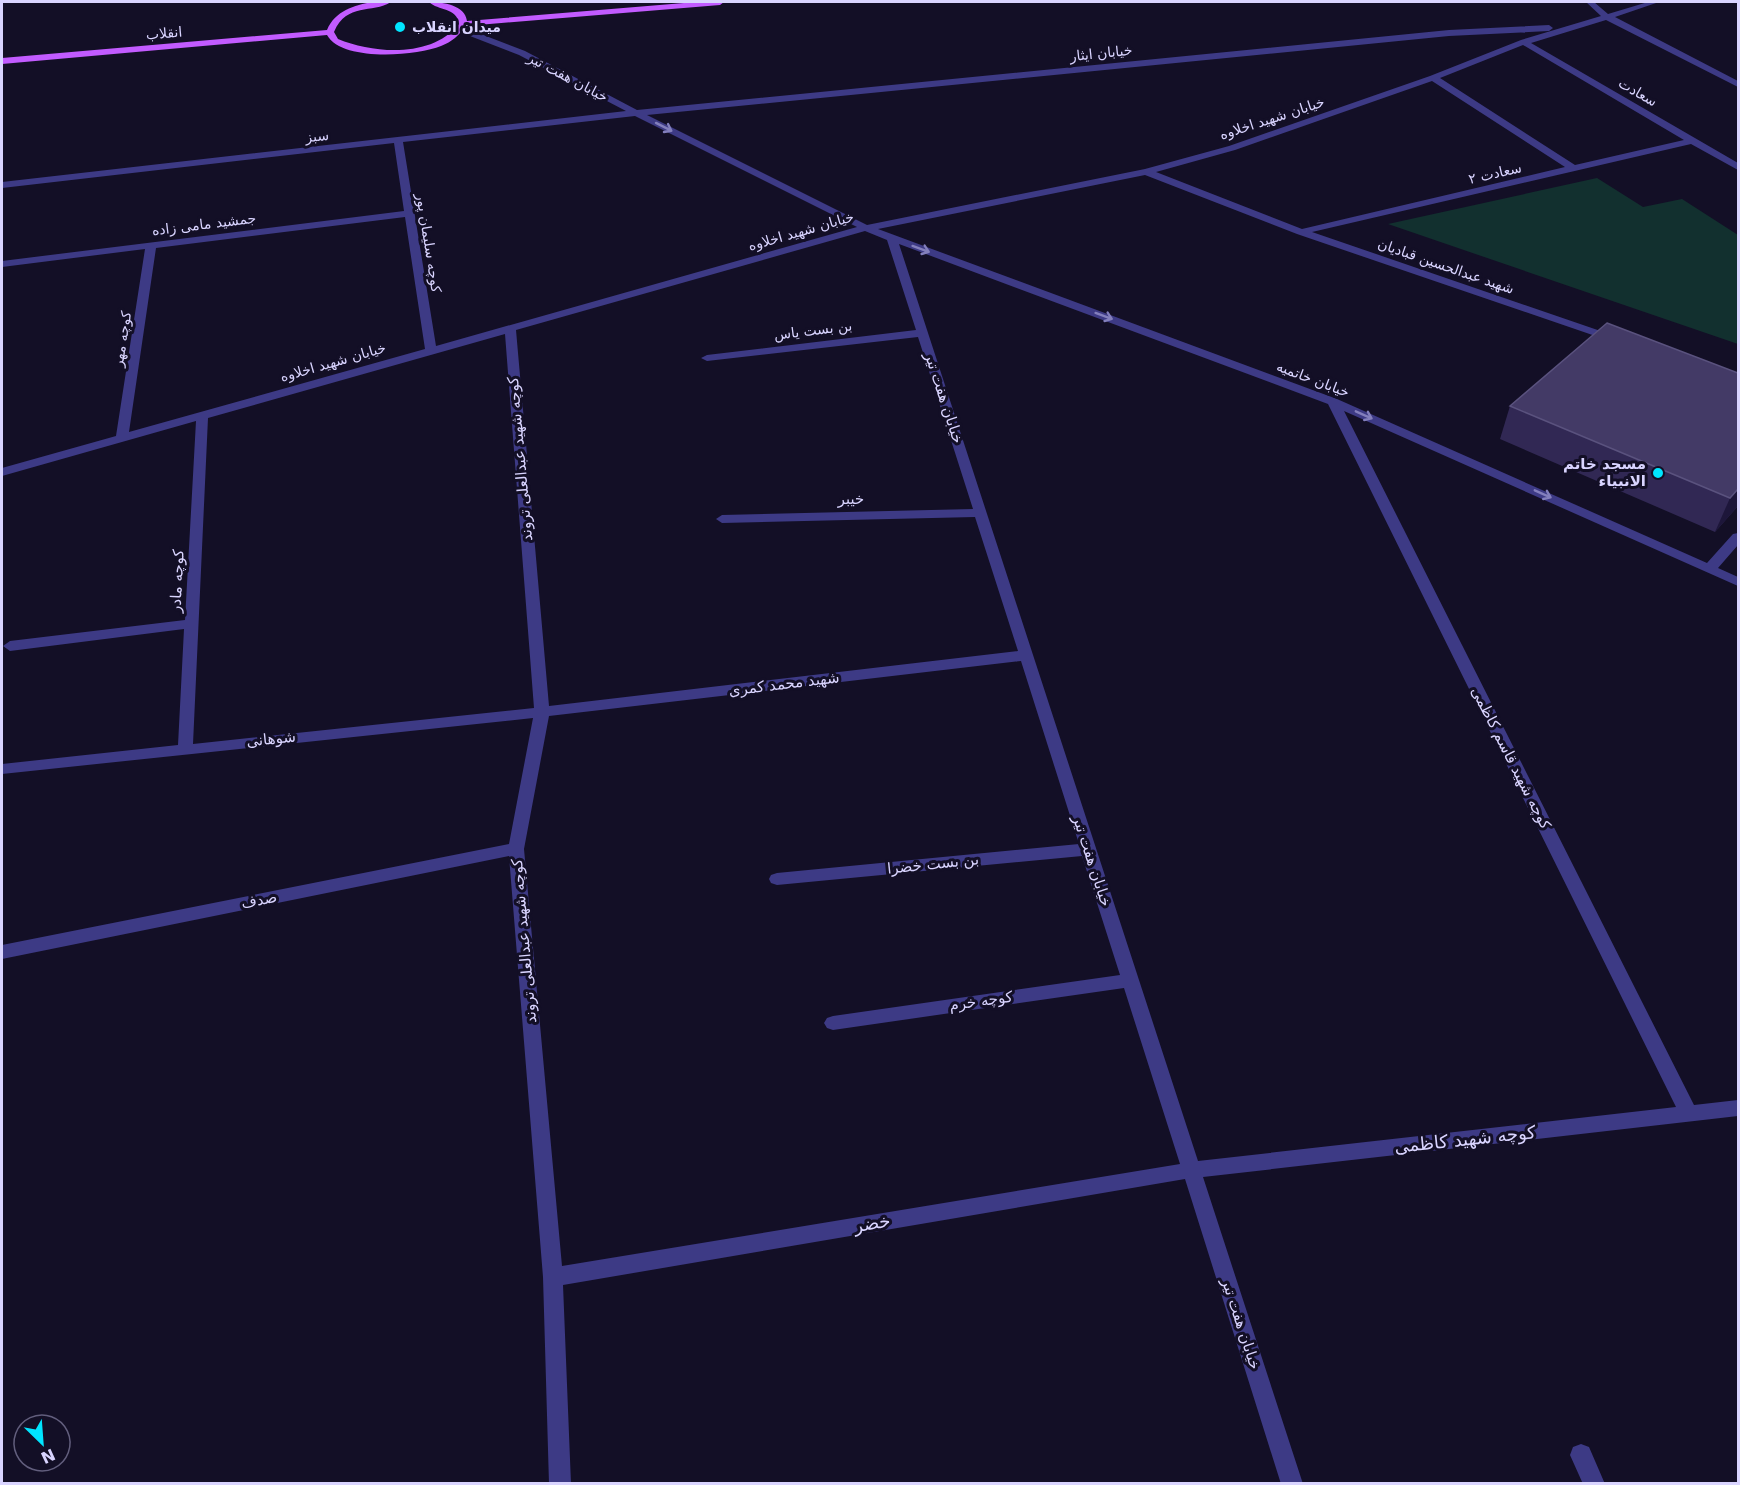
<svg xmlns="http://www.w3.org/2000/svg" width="1740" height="1485" viewBox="0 0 1740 1485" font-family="'DejaVu Sans',Cairo,sans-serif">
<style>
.green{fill:#12302f}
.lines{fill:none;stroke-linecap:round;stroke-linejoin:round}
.minor{fill:#3d3a85;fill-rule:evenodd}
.major{fill:#c25bff;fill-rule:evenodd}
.wall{fill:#312854}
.shaded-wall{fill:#1d163a}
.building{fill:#433a66;stroke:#5a527e;stroke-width:1.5}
.oneway{stroke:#837fbc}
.poi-dot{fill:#00e5ff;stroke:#130f26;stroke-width:2}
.labels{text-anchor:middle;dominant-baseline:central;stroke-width:6;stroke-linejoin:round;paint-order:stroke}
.far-poi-label{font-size:14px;font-weight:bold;fill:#d9d4ff;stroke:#130f26;text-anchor:start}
.far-street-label{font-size:14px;fill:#d9d4ff;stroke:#130f26}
.street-label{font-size:15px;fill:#d9d4ff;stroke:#130f26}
.poi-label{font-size:15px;font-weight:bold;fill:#d9d4ff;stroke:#130f26;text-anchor:end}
.near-street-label{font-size:18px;fill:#d9d4ff;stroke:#130f26}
</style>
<rect width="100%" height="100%" fill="#130f26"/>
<path class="green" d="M1597,178l46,29 39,-8 56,36v109l-350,-120z"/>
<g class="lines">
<path class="minor" d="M1586,2h8l14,12 40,-12h11l-44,15 123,64v6l-132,-67 -75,23 207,120v7l-47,-26 -379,88 306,105v4h-8l-313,-107 -152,-59 -267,54 459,170 370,164 26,-29 5,-1v12l-20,23 20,9v9l-394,-175 350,694 44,-5v16l-535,61 100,307h-22l-96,-305 -622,106 8,199h-22l-6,-207 -34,-421 -507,103v-14l507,-101 24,-126 -531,56v-10l176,-19 6,-116 -174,22 -7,-5 7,-5 175,-21 11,-199 -194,55v-8l114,-32 29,-187 -143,18v-6l402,-50 -10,-68 -392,45v-6l624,-71 -107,-56 -62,-24 -1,-2 4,-3 65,25 112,59 812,-80 100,-5 4,3 -4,3 -100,5 -802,79 220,110 278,-56 84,-23 201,-70 91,-36 80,-24zM1523,45l161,95 -109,25 -135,-87zM1432,81l133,86 -263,62 -146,-57 79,-22zM635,116l222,111 -421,119 -33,-204zM405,217l20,132 -296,83 27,-184zM865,231l22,9 29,90 -209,25 -6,3 6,3 211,-24 55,172 -251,6 -6,4 6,4 253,-6 43,134 -469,55 -33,-376zM899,244l429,160 348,703 -478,54zM505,334l29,374 -341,36 15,-326zM1021,661l58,183 -302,29 -6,2 -2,4 2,4 6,2 305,-29 38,119 -287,41 -6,2 -3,5 3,5 6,2 291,-42 56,176 -618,102 -38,-417 25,-133z
M1581,1444l8,3 16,37h-22l-13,-29 3,-8z"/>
<path class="major" d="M373,2h18c-19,12 -44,0 -57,30l4,7c37,15 94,19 121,-15 -2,-17 -21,-13 -30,-22 14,0 36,3 38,19l229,-19h28l-4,3 -254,21c-7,9 -14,16 -25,20 -25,10 -99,16 -114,-11l-325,29v-6l325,-28c8,-19 27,-25 46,-28z"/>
</g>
<path class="wall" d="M1607,323l131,183 -23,26 -215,-93 10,-33z"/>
<path class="shaded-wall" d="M1738,489v17l-23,26 15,-34z"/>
<path class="building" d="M1607,323l131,50v116l-8,9 -220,-92z"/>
<defs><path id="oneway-shaft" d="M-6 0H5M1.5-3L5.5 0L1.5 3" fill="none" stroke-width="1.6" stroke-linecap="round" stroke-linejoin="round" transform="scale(1.5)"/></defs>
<g class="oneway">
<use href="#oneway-shaft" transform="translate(664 127) rotate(27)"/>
<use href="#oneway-shaft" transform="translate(921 249) rotate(20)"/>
<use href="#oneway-shaft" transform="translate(1104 316) rotate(20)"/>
<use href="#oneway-shaft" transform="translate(1364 415) rotate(24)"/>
<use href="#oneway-shaft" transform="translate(1543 494) rotate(24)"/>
</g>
<g class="poi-dot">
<circle cx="400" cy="27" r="6"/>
<circle cx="1658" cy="473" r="6"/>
</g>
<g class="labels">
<g class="far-poi-label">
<text x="412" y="27">میدان انقلاب</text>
</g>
<g class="far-street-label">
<text transform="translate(164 33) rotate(-5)">انقلاب</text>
<text transform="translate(1101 53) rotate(-6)">خیابان ایثار</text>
<text transform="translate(568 77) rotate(28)">خیابان هفت تیر</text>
<text transform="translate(1638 92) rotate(30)">سعادت</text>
<text transform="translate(1272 118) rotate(-18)">خیابان شهید اخلاوه</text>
<text transform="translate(317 136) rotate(-6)">سبز</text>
<text transform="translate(1495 173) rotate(-13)">سعادت ۲</text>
<text transform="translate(204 224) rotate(-7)">جمشید مامی زاده</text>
<text transform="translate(801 231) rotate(-16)">خیابان شهید اخلاوه</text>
<text transform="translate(429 243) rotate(81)">کوچه سلیمان پور</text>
<text transform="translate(1446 266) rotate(19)">شهید عبدالحسین قبادیان</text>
<text transform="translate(813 330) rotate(-7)">بن بست یاس</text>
<text transform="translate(122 339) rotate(-81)">کوچه مهر</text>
<text transform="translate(333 362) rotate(-16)">خیابان شهید اخلاوه</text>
<text transform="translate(1313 379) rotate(21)">خیابان خاتمیه</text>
</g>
<g class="street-label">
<text transform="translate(944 398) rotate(72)">خیابان هفت تیر</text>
<text transform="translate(520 459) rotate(-95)">کوچه شهید عبدالعلی تروند</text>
<text transform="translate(851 499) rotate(-1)">خیبر</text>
<text transform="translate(177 581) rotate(-87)">کوچه مادر</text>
<text transform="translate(784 684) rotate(-7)">شهید محمد کمری</text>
<text transform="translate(271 739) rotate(-6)">شوهانی</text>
<text transform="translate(1511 758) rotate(63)">کوچه شهید قاسم کاظمی</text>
<text transform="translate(1092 861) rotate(72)">خیابان هفت تیر</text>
<text transform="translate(933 864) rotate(-6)">بن بست خضرا</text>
<text transform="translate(259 900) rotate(-11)">صدف</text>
<text transform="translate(524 941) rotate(-95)">کوچه شهید عبدالعلی تروند</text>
<text transform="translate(981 1001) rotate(-8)">کوچه خرم</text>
<text transform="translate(1241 1324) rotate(72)">خیابان هفت تیر</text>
</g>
<g class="poi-label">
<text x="1646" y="464">مسجد خاتم<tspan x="1646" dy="17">الانبیاء</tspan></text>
</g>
<g class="near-street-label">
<text transform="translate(1465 1139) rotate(-6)">کوچه شهید کاظمی</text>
<text transform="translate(872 1223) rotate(-10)">خضر</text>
</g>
</g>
<rect width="1740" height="1485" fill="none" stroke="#d9d4ff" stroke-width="6"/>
<g transform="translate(42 1443) rotate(155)"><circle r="28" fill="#130f26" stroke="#625e7d" stroke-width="1.5"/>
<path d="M0-4.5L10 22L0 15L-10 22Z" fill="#00e5ff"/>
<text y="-9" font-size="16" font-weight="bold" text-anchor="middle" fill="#d9d4ff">N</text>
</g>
</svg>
